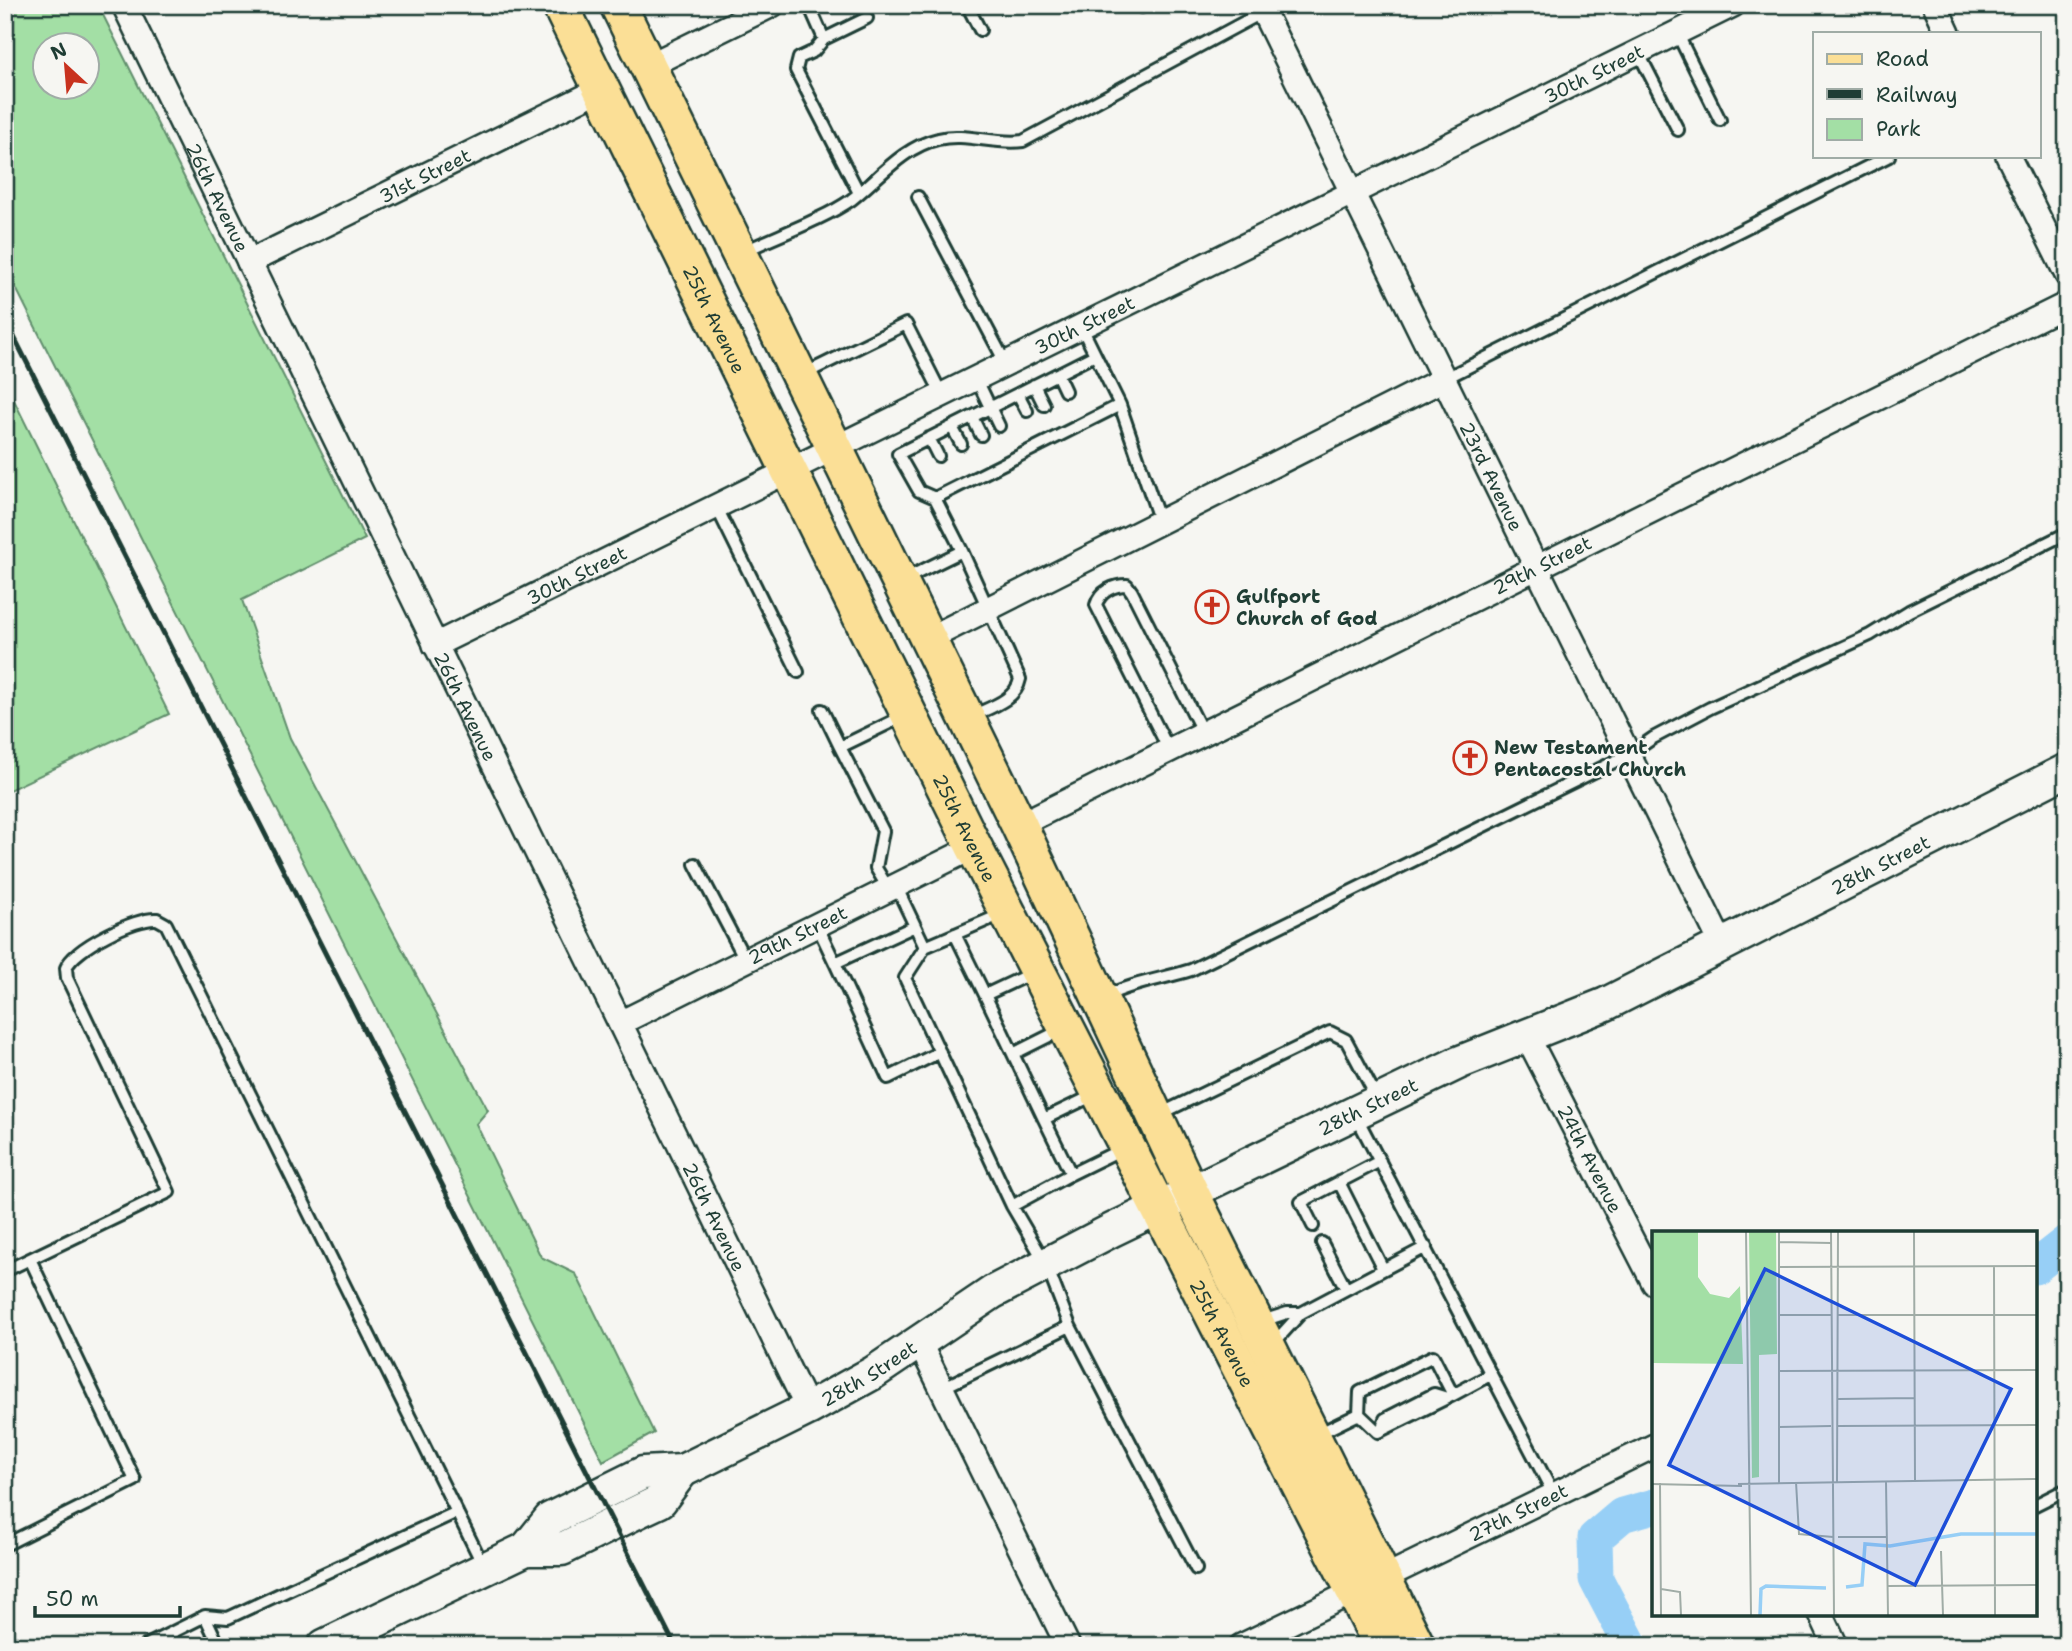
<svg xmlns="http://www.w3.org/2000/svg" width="2072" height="1651" viewBox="0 0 2072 1651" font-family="'Shantell Sans',sans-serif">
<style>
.green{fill:#a3dfa5;stroke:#618e6c;stroke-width:2;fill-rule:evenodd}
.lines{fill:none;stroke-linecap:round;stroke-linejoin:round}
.river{stroke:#97cff6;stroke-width:35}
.service-casing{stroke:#1f3d34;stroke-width:16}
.minor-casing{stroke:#1f3d34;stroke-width:28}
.secondary-casing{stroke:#1f3d34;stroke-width:37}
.primary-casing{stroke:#1f3d34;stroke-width:40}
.service{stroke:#f6f6f2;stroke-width:10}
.minor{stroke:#f6f6f2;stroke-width:23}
.secondary{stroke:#f6f6f2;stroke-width:32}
.primary{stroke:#fbdf96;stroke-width:35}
.rail{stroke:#1f3d34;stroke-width:5}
.labels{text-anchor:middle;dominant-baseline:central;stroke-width:5;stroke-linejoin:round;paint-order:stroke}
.street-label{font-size:19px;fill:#1f3d34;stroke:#f6f6f2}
.poi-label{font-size:19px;font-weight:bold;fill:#1f3d34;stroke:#f6f6f2;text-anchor:start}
.inset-river{fill:none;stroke:#97cff6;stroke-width:3.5}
.inset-road{fill:none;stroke:#a0aca6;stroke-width:2}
.view{fill:#1d4ed8;fill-opacity:0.15;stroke:#1d4ed8;stroke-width:3.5}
.inset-edge{fill:none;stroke:#1f3d34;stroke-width:3.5}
</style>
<rect width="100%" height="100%" fill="#f6f6f2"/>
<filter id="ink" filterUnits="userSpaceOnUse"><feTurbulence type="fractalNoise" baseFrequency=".0143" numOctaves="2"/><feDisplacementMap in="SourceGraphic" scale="14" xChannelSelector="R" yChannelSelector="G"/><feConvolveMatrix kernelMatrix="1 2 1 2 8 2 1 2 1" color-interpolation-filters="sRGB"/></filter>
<g filter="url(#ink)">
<path class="green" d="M5,5h93l267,534 -123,61 48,138 198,372 -12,14 65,133 35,17 78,159 -51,28 -598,-1195zM46,46h42v42h-42z
M5,382l164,332 -164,78z"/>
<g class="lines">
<path class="river" d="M2035,1267l32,-25
M1631,1646l-35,-67 -1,-41 27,-23 32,-9"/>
<defs>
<path id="service" d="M809,5l15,34 -10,12 -15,7 -3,12 63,123
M967,5l13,25
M248,6l2,-1
M1141,7l4,-2
M1677,33l43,87
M824,39l43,-21
M1638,52l40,78
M918,197l88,167
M745,251c31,-15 79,-32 106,-51 27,-21 52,-53 87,-61 27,-7 56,6 85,2l240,-129
M804,374l102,-50 36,71
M1057,374l8,17
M976,378l23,48
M1444,379l445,-223
M1034,385l10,20
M1018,394l9,17
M1120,405l40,117
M972,417l9,18
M952,427l9,17
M929,438l9,18
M935,498l-16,-7 -21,-37 197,-99
M716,506l82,166
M962,551l-27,-53 185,-93 -39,-79
M905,579l57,-28 58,128c-4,21 -29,28 -48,37
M822,710l18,37
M1169,750l-73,-145c4,-14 18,-20 31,-20l5,7 71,141
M695,864l51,97
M896,886l29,61 77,-33
M889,890l-13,-22 7,-37 -43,-84 66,-32
M817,925l18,38 80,-37
M955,934l30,61 47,-22
M925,947l-20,31 107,228
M835,963l53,115 52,-26
M985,995l59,124 50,-24
M1104,997c28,-14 58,-18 87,-27l439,-216 23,-16 57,-30 160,-73 39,-24 158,-78
M1013,1054l48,-24
M1158,1115l172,-83 16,8 31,58
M1356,1116l198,379
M1044,1119l27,55 53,-26
M1071,1174l-59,32 34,58 24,62 126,243
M1339,1182l44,87
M1313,1226l-12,-24 79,-41
M1322,1243l24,46
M5,1271l164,-79 -102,-214 -1,-10c8,-20 70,-51 91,-49l9,5 317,641
M1301,1313l125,-66
M1259,1322l28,-9h14l-28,31
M1433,1356l20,39 -75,37 -19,-18 1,-22z
M942,1388l128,-62
M1453,1395l37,-20
M1381,1431l4,-12 49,-25 13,4
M1318,1434l41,-20
M2035,1505l32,-16
M5,1545l130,-65 -105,-221
M205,1616l14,30
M145,1646l60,-30 23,2 229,-106"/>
<g id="minor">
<path id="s1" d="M124,5l684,1404"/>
<path id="s2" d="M1260,5l463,942"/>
<path d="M1935,5l13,28"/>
<path d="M648,66l124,-61"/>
<path d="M2008,156l59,119"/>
<path id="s3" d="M249,262l352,-173"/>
<path d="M928,639l516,-260"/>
<path id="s4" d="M435,645l1298,-640"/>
<path id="s5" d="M1019,825l1048,-521"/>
<path id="s6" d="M620,1023l354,-176"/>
<path id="s7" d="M1527,1036l127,247"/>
<path d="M918,1340l150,306"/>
<path id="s8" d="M1383,1578l271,-132"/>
<path d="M1821,1614l15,32"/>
<path d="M1241,1646l114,-55"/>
</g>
<g id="secondary">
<path id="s9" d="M526,1549l24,-30 93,-46 39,-2 126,-62 65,-36 120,-81 119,-62 346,-167 148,-59 461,-234"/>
<path d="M324,1646l202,-97h36l79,-39 19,-9 22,-30"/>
</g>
<g id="primary">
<path id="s10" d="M560,5l414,842 408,799"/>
<path d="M618,5l401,820 172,368 226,453"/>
</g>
</defs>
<use href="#service" class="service-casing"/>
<use href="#minor" class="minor-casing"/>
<use href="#secondary" class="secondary-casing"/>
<use href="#primary" class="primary-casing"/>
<use href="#service" class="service"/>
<use href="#minor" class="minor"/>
<use href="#secondary" class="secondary"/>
<use href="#primary" class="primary"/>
<path class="rail" d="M5,319l670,1327"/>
</g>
</g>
<defs>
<symbol id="church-ring" viewBox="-11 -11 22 22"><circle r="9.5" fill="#f6f6f2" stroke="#c8321e" stroke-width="1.5"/><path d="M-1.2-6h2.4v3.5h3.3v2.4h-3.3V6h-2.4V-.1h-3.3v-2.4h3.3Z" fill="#c8321e"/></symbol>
</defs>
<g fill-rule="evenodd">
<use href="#church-ring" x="1193" y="588" width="38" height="38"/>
<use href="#church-ring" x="1451" y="739" width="38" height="38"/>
</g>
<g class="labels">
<g class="street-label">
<text stroke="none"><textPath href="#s4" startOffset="1292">30th Street</textPath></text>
<text stroke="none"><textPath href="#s3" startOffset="196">31st Street</textPath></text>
<text stroke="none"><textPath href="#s1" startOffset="214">26th Avenue</textPath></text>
<text stroke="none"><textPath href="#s10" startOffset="350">25th Avenue</textPath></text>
<text stroke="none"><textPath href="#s4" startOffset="724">30th Street</textPath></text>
<text stroke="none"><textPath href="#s2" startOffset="525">23rd Avenue</textPath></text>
<text stroke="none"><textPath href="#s5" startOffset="584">29th Street</textPath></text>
<text stroke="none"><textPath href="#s4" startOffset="158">30th Street</textPath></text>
<text stroke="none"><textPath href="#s1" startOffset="780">26th Avenue</textPath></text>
<text stroke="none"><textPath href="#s10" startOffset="917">25th Avenue</textPath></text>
<text stroke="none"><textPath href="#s9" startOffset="1526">28th Street</textPath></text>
<text stroke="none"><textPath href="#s6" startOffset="198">29th Street</textPath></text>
<text stroke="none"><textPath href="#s9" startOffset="959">28th Street</textPath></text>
<text stroke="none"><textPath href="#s7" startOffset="138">24th Avenue</textPath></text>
<text stroke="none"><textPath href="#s1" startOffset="1348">26th Avenue</textPath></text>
<text stroke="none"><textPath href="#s10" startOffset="1484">25th Avenue</textPath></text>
<text stroke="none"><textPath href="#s9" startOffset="392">28th Street</textPath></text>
<text stroke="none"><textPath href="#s8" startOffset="150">27th Street</textPath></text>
</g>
<g class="poi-label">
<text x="1236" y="596">Gulfport<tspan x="1236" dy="22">Church of God</tspan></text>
<text x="1494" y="747">New Testament<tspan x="1494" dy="22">Pentacostal Church</tspan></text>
</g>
</g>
<g transform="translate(1652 1231)">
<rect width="385" height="385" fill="#f6f6f2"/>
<path d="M0,1h46v45l12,17 19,4 11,-12 3,78 -91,-1zM97,1h27l1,122 -18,1v122l-7,1z" fill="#a3dfa5"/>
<path class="inset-river" d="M194,356l16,-2 3,-41 25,2 71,-12h76M108,384l1,-26 5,-3 60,2"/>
<path class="inset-road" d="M94,1l5,383M179,1l3,383M262,1l1,250M127,11l52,1M342,35l1,349M127,36l258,-1M127,84h52M186,84h199M127,140l258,-1M186,168l76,-1M186,195l199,-1M127,196l52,-1M234,250l2,134M144,251l3,52 34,3M185,251l1,-250M8,252l1,132M127,252v-251M0,253l90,2M86,253l299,-5M186,306h49M289,320l2,64M235,355l150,-1M9,358l19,3 1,23"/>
<path class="view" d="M113,38l246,120 -96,196 -246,-120z"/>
<rect width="385" height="385" class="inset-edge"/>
</g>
<rect width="2072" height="1651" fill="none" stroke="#f6f6f2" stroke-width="28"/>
<rect x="14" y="14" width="2044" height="1623" fill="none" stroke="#1f3d34" stroke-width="2.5" filter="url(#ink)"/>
<rect x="1813" y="32" width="228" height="126" fill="#f6f6f2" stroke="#a0aca6" stroke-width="2"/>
<rect x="1827" y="54" width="35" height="10" fill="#fbdf96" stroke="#a0aca6" stroke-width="2"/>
<text x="1876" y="66" font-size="21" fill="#1f3d34">Road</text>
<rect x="1827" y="89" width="35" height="10" fill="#1f3d34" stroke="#a0aca6" stroke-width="2"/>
<text x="1876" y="102" font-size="21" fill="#1f3d34">Railway</text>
<rect x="1827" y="119" width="35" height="21" fill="#a3dfa5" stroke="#a0aca6" stroke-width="2"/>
<text x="1876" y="136" font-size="21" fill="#1f3d34">Park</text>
<g transform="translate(66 66) rotate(334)"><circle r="33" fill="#f6f6f2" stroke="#a0aca6" stroke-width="2"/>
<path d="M0-5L12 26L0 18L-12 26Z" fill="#c8321e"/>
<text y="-10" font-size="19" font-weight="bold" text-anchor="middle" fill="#1f3d34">N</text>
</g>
<path d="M35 1606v10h145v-10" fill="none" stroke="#1f3d34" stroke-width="3.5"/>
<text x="46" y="1606" font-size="21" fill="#1f3d34" stroke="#f6f6f2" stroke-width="5" paint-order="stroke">50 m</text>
</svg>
